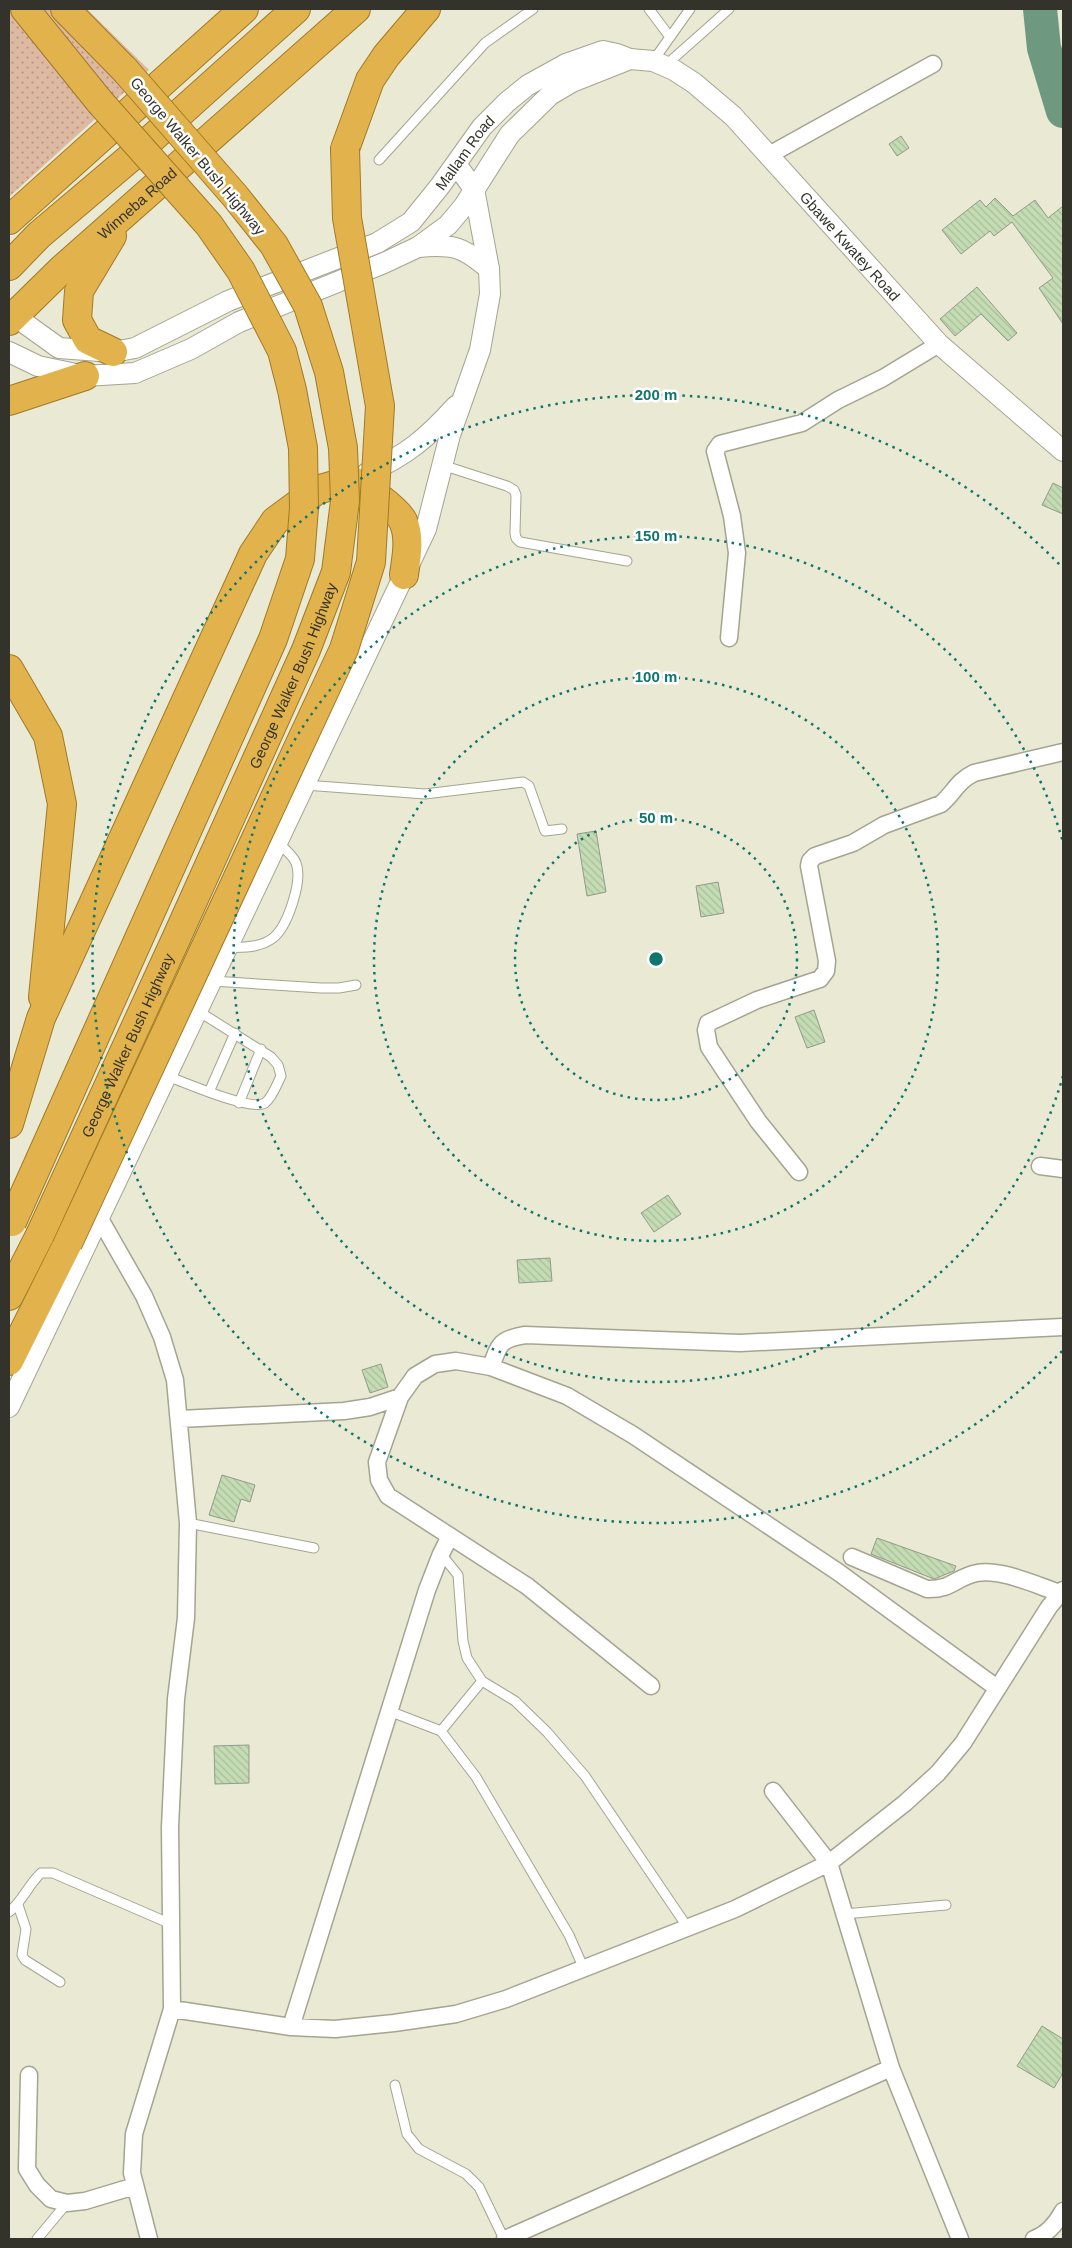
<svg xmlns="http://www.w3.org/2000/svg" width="1072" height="2248" viewBox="0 0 1072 2248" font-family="Helvetica,sans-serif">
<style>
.grass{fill:url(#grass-dots)}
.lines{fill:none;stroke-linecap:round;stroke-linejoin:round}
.river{stroke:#6e9980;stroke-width:34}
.building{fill:url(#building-back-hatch);stroke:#919b8a}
.service-casing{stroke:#a4a490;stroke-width:11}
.minor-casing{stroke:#a4a490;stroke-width:19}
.tertiary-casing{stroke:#a4a490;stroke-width:22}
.trunk-casing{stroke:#a07a24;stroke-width:30}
.service{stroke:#fff;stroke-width:9}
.minor{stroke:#fff;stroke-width:16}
.tertiary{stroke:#fff;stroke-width:20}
.trunk{stroke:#e2b34c;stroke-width:28}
.trunk-bridge-casing{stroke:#a07a24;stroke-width:30;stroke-linecap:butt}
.trunk-bridge{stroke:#e2b34c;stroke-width:28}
.ring{fill:none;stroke:#0f766e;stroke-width:2.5;stroke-dasharray:2.5 5}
.labels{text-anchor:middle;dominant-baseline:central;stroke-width:5;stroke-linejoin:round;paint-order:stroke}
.street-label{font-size:15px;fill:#33332b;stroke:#fff}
.centre{fill:#0f766e;stroke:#fff;stroke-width:2.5}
.ring-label{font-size:15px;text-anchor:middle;font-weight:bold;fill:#0f766e;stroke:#fff;stroke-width:5;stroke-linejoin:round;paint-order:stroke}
</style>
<defs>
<pattern id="grass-dots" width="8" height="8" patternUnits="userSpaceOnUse" patternTransform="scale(1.25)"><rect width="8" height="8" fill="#deb9a2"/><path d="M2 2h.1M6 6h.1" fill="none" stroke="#b59784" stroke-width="1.8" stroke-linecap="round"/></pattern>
<pattern id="building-back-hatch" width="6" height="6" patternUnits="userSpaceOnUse" patternTransform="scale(1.25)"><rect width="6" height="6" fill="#c4dcb3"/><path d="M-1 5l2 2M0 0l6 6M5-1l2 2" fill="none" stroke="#a9bd9a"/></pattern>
</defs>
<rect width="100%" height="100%" fill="#e9e9d4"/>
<path class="grass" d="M9,9h78l62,61 -140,127z"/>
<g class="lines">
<path class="river" d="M1040,9l4,39 19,63"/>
</g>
<path class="building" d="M901,136l8,12 -12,8 -8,-12z
M995,198l18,18 22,-16 13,18 15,-12v118l-24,-36 14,-10 -41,-56 -18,14 -4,-5 -29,23 -19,-24 38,-30 6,7z
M977,287l40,46 -9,8 -27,-27 -26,22 -15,-17z
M1053,483l10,5v26l-21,-9z
M596,831l10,61 -19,4 -10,-62z
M718,882l6,31 -23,4 -5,-31z
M814,1010l11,32 -18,6 -12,-31z
M668,1195l13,19 -27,18 -13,-19z
M550,1258l2,23 -33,2 -2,-23z
M381,1364l7,23 -18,6 -8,-23z
M222,1475l33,10 -5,17 -9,-3 -7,23 -25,-7z
M877,1538l79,28 -2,5 -20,8 -63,-25z
M249,1745v38l-34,1 -1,-38z
M1042,2026l21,13v34l-9,15 -37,-22z"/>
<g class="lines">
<defs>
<path id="service" d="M649,9l21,28
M653,61l37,-52
M666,65l63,-56
M379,160l106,-117 48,-34
M442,465l65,21 7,4 2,5 -1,38 1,5 4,4 107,19
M305,785l120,9 98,-12 6,4 16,45 17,-2
M228,948c15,-1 32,0 45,-10 15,-12 30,-58 23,-75 -3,-8 -13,-15 -18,-21
M212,981l109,7h18l17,-3
M167,1076c17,6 85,36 98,27 7,-5 12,-19 16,-27l-3,-11 -7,-8 -73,-46
M209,1092l26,-59
M239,1103l22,-54
M188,1523l126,25
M441,1554l17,21 5,66 4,17 15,23
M389,1711l52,20
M18,1905l8,24 -4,26 3,5 35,22
M9,1912c14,-11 19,-27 32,-39h12l118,51
M844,1914l102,-9
M584,1969l-15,-34 -93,-158 -35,-46 41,-50 33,20 32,31 38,44 103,152
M395,2085l12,49 12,15 47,25 13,13 25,52
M37,2239l30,-36"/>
<path id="minor" d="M769,155l164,-91
M729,638l8,-85 -5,-37 -17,-65 5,-7 82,-21 36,-23 45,-22 56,-34
M1040,1166l23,3
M799,1172l-41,-51 -49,-74 -3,-17 2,-7 49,-23 63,-21 6,-8 1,-10 -18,-95 1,-5 5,-5 38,-13 31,-18 57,-21c14,-12 15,-22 33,-31l89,-21
M100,1219l44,77 18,41 13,43 13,143 -2,95 -10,81 -6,128 2,182 -38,125 -2,39 17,66
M491,1367c8,-23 9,-28 34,-32l215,8 323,-16
M180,1419l164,-8 26,-4 30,-10
M852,1557l75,32c25,1 29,-12 50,-16 23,-5 61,13 83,20
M651,1686l-124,-100 -139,-90 -9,-16 -2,-18 23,-65 15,-21 20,-12 21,-3 35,6 76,29 66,39 205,137 159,116
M773,1791l56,72 62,205 69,171
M172,2009l119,18 44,2 59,-6 62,-9 50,-15 229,-90 94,-46 76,-60 33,-30 25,-30 86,-136 14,-17
M291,2027l136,-437 14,-36 9,-18
M29,2075l-2,94 10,16 14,14 16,4 18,-2 50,-15
M505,2239l386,-171
M1034,2239c14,-5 22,-15 29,-28"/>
<g id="tertiary">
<path d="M418,247c35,-3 44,-1 71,22"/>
<path id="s1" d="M9,312l50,36 54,4 22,-4 93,-47 149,-58 34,-21 29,-36 42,-59 25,-25 21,-17 38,-21 37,-13 14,3 13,5 23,2 21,9 20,13 39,33 206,228 124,107"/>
<path d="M9,352l29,14 47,10 50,-3 56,-24 48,-27 145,-59 34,-16 30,-22 16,-19 46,-72 40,-39 22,-13 58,-23"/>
<path d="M367,473c40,-18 60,-35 89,-67"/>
<path d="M9,1407l417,-878 24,-94 30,-85 10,-56 -1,-25 -15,-80 -18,-25"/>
</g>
<g id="trunk">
<path d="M25,9l75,93"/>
<path d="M65,9l60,61"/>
<path d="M345,149l25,-69 16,-24 40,-47"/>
<path d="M9,220l235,-211"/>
<path d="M112,236l-33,55 -2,29 11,20 25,12"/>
<path d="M9,266l30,-31 91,-77 166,-149"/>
<path id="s2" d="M9,321l53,-52 294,-260"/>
<path d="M9,401l76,-25"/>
<path d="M9,669l39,67 14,68 -19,193"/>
<path d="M9,1124l32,-106 212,-464 22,-33 42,-31 35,-10c13,7 44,28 51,41 8,17 3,38 1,54"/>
<path d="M9,1296l31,-61"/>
<path d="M9,1361l59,-118"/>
</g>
</defs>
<use href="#service" class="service-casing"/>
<use href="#minor" class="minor-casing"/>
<use href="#tertiary" class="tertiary-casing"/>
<use href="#trunk" class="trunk-casing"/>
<use href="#service" class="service"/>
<use href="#minor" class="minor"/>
<use href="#tertiary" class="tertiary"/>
<use href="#trunk" class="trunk"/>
<defs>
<g id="trunk-bridge">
<path d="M12,1222l261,-583 27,-80 4,-51 -1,-60 -11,-58 -10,-39 -41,-80 -32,-46 -109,-123"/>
<path id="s3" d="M40,1235l135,-294 131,-291 30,-78 9,-71 -2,-53 -14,-76 -21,-66 -34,-61 -39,-49 -110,-126"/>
<path d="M68,1243l276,-594 27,-87 9,-156 -33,-188 -2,-69"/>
</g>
</defs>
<use href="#trunk-bridge" class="trunk-bridge-casing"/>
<use href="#trunk-bridge" class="trunk-bridge"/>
</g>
<g class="ring">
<circle cx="656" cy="959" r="141"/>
<circle cx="656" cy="959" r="282"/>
<path d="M1063 1076A423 423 0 1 1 1063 842"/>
<path d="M1062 1351A564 564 0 1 1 1062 567"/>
</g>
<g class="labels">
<g class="street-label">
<text stroke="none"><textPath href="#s1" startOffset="530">Mallam Road</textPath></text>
<text transform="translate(198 156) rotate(50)">George Walker Bush Highway</text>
<text stroke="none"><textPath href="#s2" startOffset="174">Winneba Road</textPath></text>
<text stroke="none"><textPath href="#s1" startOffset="1030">Gbawe Kwatey Road</textPath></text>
<text stroke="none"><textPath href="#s3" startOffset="614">George Walker Bush Highway</textPath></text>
<text stroke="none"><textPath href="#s3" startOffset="209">George Walker Bush Highway</textPath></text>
</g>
</g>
<circle cx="656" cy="959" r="8" class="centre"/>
<g class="ring-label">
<text x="656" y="400">200 m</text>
<text x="656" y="541">150 m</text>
<text x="656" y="682">100 m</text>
<text x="656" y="823">50 m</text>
</g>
<rect width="1072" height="2248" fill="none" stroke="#33332b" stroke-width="20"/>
</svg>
